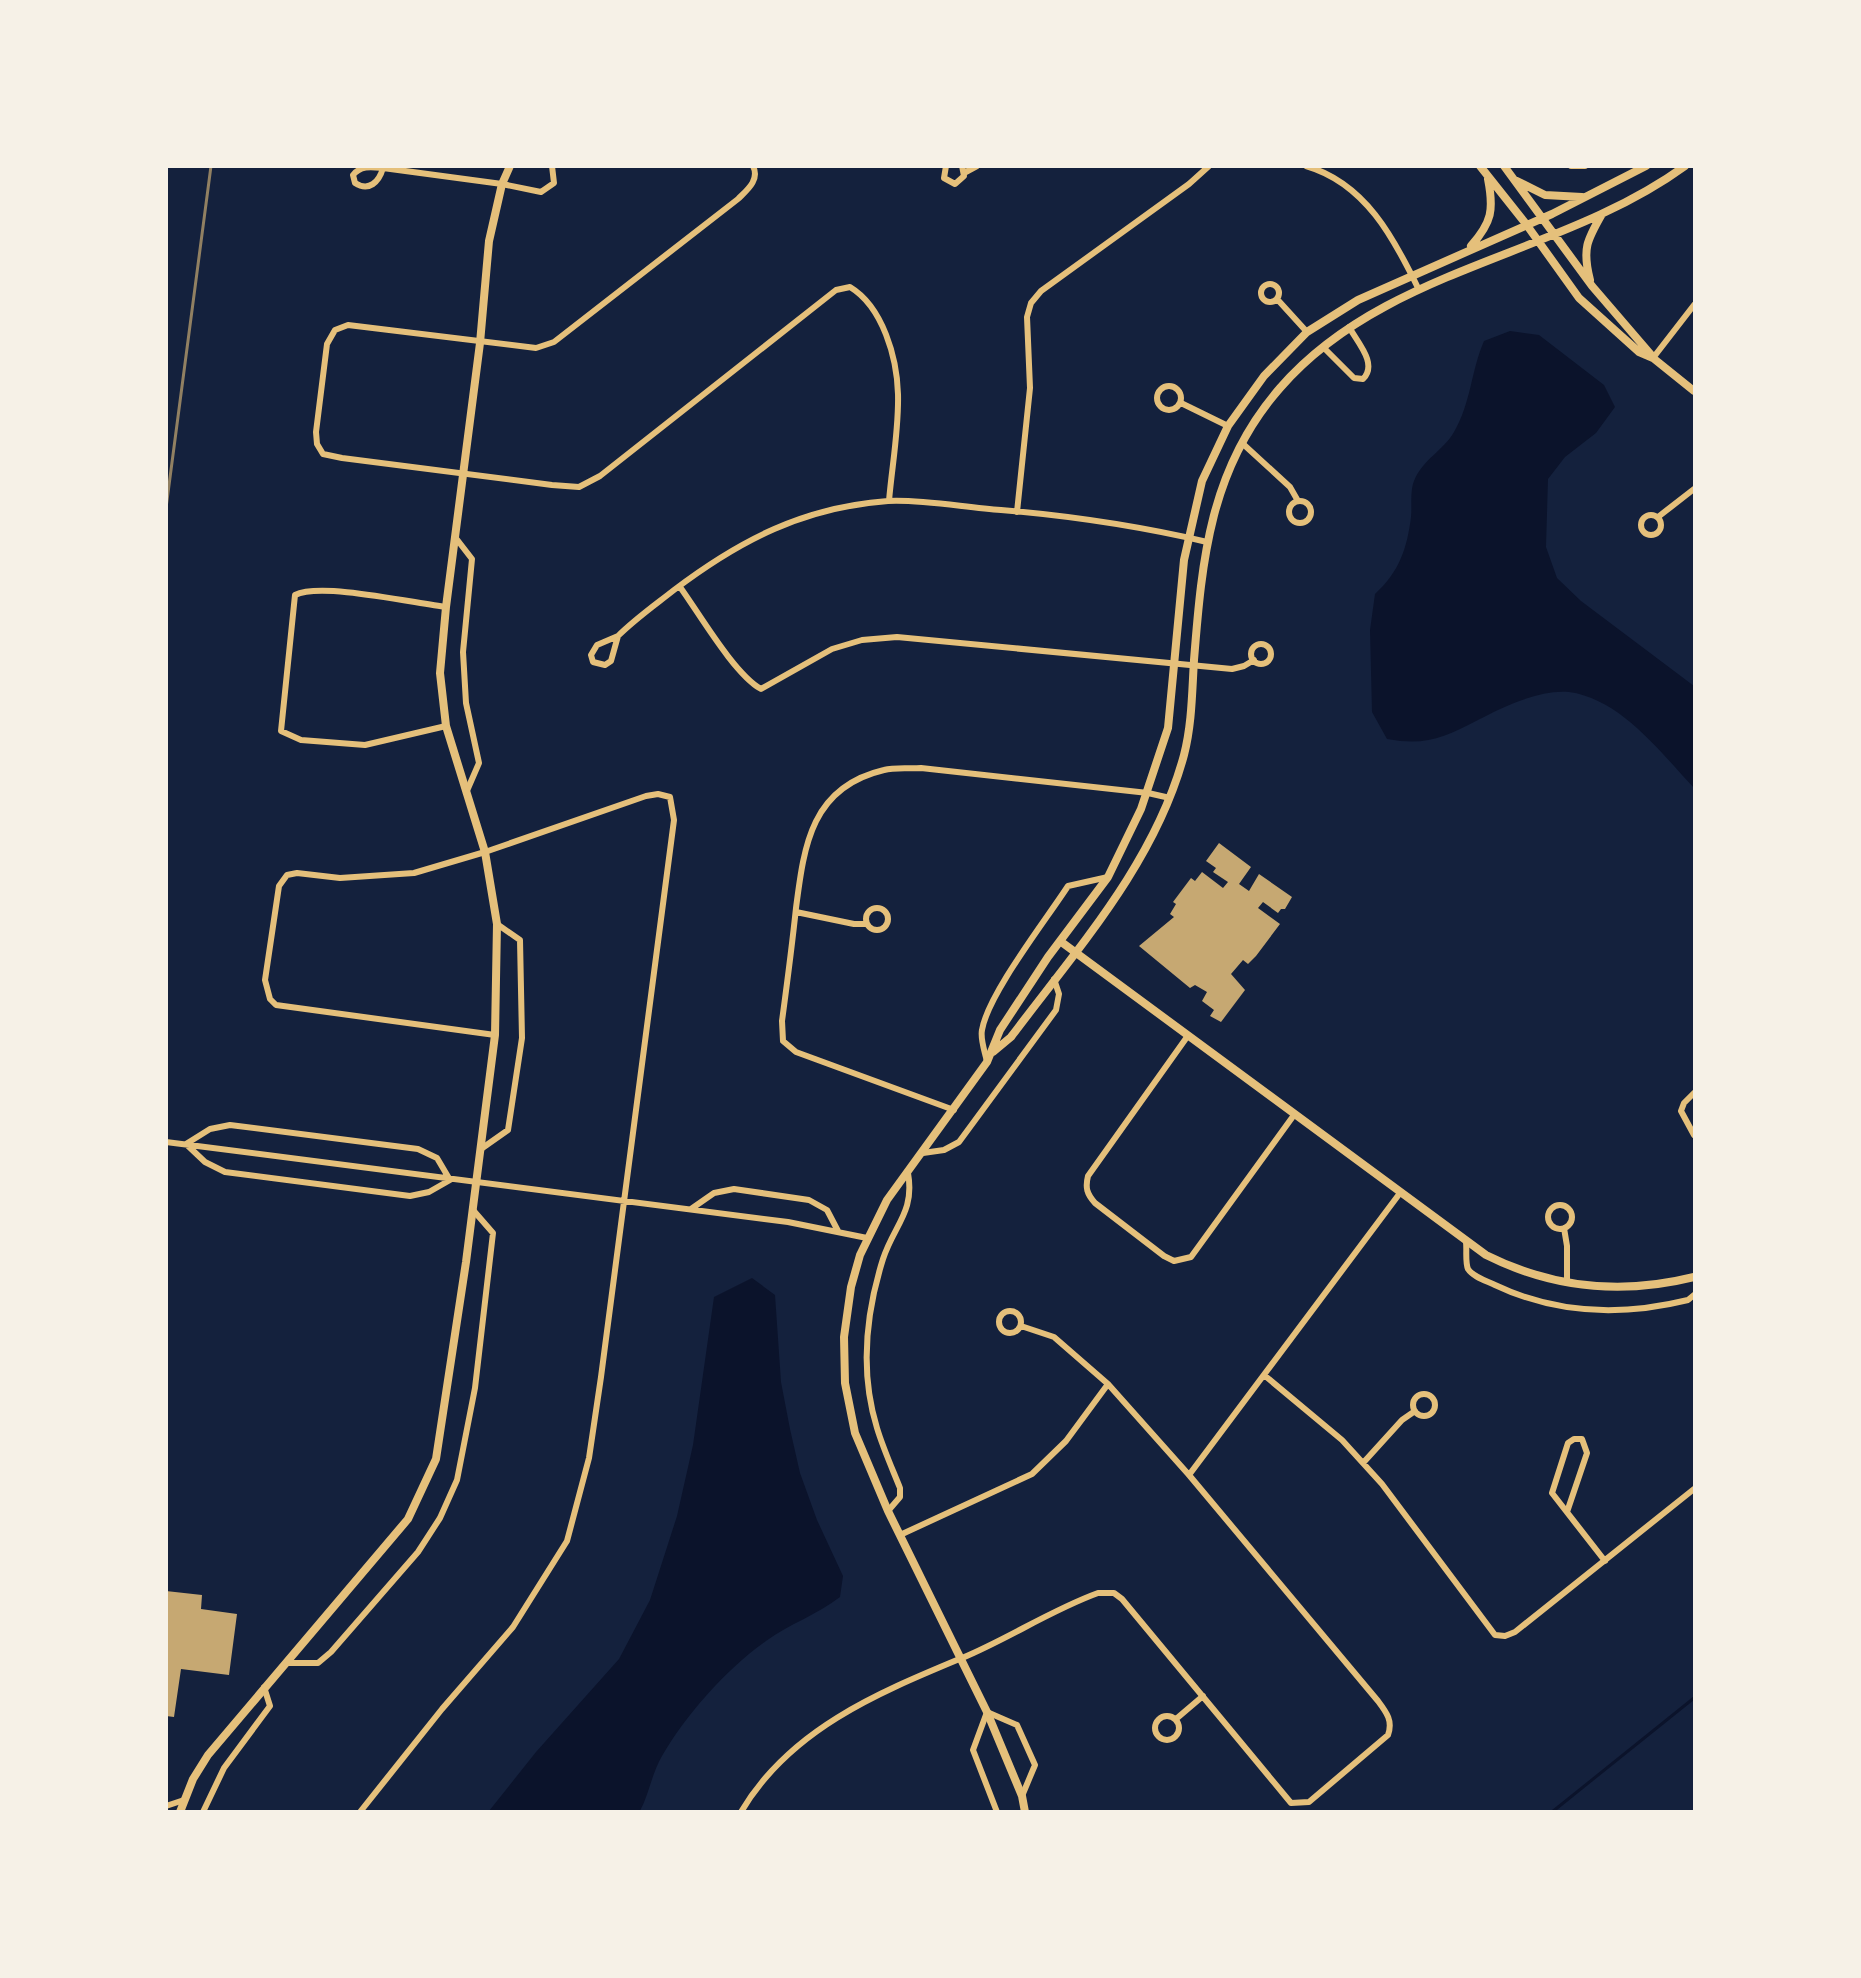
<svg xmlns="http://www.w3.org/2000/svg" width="1861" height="1978" viewBox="0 0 1861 1978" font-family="Roboto,sans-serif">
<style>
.water{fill:#0b132b}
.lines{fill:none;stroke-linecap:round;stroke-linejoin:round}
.stream{stroke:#0b132b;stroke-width:3}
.building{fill:#c6a872}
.minor{stroke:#e5c07b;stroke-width:6}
.tertiary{stroke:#e5c07b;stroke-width:8}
.rail{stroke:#918062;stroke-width:3}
</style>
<rect width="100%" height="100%" fill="#14213d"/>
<path class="water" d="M1510,331l29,4 65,50 11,22 -19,26 -31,24 -17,22 -2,68 11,31 24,23 113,85v102c-33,-35 -73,-89 -125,-96 -28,-3 -67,15 -91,28 -34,18 -53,26 -91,19l-15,-27 -2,-82 5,-36c24,-22 32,-45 36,-77 1,-11 -1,-26 3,-36 9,-22 29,-30 40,-49 17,-29 17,-61 30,-91z
M752,1278l23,17 6,87 9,47 10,44 17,47 26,56 -3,21c-23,18 -51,27 -74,44 -39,27 -81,75 -104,115 -10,17 -13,38 -22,55h-151l47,-59 83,-93 31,-59 27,-84 16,-71 21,-148z"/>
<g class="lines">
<path class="stream" d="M1552,1812l142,-114"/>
</g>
<path class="building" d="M1219,843l32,24 -12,17 10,7 10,-17 33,23 -7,12h-4l-3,4 -15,-11 -5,6 22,16 -24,32 -8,8 -5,-4 -12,14 14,16 -24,32 -11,-6 4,-6 -12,-9 5,-9 -12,-7 -5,3 -51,-42 35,-29 -4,-3 6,-10 -3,-2 18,-24 4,3 7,-9 21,16 5,-6 -15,-10 3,-4 -10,-7z
M166,1591l36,4 -1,14 36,5 -8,61 -48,-6 -7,48 -8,-1z"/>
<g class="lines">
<path class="minor" d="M753,166c7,14 -6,24 -15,33l-184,143 -18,6 -188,-23 -13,5 -8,14 -11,88 1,12 6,10 19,4 210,27 27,2 21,-11 236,-186 14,-3c33,20 47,71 48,107 1,35 -6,72 -9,107
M946,166l-2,12 11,6 9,-8 -2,-10
M1306,166c59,17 88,72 113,124
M1571,166h14
M383,168c-11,-1 -22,-3 -30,7l2,8c14,9 24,-1 28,-15l119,16 39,8 13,-9 -2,-17
M964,173l13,-7
M1261 293a9 9 0 1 1 18 0a9 9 0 1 1-18 0Z
M1277,299l30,33
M1323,347l31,31 9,1c15,-15 -5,-36 -14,-52
M1653,358l41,-53
M1157 398a12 12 0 1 1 24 0a12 12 0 1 1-24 0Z
M1181,403l47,23
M1242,443l48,44 8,14
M1289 512a11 11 0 1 1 22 0a11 11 0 1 1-22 0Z
M1017,512l13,-124 -3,-71 4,-14 10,-12 148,-107 20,-18
M1641 525a10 10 0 1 1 20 0a10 10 0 1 1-20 0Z
M1658,517l36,-28
M455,537l17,22 -9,93 3,51 13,60 -13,30
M680,587c19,26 54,87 81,102l71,-40 30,-9 35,-3 335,32 12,-3 10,-6
M618,636c17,-17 37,-31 56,-46 66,-50 130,-83 214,-89 34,-2 79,7 113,9 70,6 138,16 206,32
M618,636l-7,25 -6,4 -12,-3 -2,-7 6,-10z
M1251 654a10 10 0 1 1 20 0a10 10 0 1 1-20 0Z
M446,726l-81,19 -64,-5 -20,-9 14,-136c26,-13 118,8 151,12
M866 919a11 11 0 1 1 22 0a11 11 0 1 1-22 0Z
M796,912l58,12h13
M1187,1037l-99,139c-3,12 -1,18 7,27l69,53 10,5 17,-4 103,-142
M987,1062c-2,-10 -7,-23 -5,-32 6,-36 64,-110 86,-144l40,-9
M1694,1093l-10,10 -3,8 13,24
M954,1110l-158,-58 -13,-11 -1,-20c5,-37 10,-75 14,-113 8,-62 15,-121 88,-138 11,-3 25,-1 37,-2l227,25 22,5
M230,1125l188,24 19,9 13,22 -21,12 -19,4 -185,-24 -20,-10 -19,-18 24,-15z
M166,1142l622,80 79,16
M481,1149l27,-19 14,-92 -2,-98 -23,-16
M923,1153l21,-3 15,-8 97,-132 3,-16 -5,-15
M1548 1217a12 12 0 1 1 24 0a12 12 0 1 1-24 0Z
M691,1209l23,-16 20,-4 75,11 18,10 11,21
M1564,1228l3,18v37
M1466,1242c1,7 -1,20 2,27 5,8 19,12 27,16 61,29 128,31 193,15l6,-5
M999 1322a11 11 0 1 1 22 0a11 11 0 1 1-22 0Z
M1264,1375l78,65 40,44 113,151 10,1 10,-4 179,-143
M1413 1405a11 11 0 1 1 22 0a11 11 0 1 1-22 0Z
M1363,1463l39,-43 13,-9
M1189,1475l211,-282
M888,1511l12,-14v-9c-8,-20 -17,-40 -23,-60 -17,-55 -11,-115 6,-169 11,-34 32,-47 25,-86
M1567,1512l20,-59 -5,-14h-8l-6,4 -16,50 53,68
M900,1535l132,-61 34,-33 42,-57
M287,1663h31l13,-11 87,-100 22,-34 17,-38 18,-92 18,-155 -20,-23
M1155 1728a12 12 0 1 1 24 0a12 12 0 1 1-24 0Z
M1176,1719l27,-23
M166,1806l18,-6
M203,1812l21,-44 46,-62 -6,-19
M360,1812l82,-103 71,-82 54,-86 22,-83 12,-81 73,-557 -4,-23 -12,-3 -12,2 -161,56 -71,21 -74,5 -43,-5 -10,2 -8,11 -14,94 5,19 6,6 219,30
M741,1812c49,-83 137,-119 221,-154 46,-19 89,-48 136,-65h16l8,6 169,204 18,-1 79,-67c5,-14 -1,-22 -10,-34l-189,-226 -81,-91 -54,-47 -33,-11
M997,1812l-24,-62 14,-38 30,13 18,40 -13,31"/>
<path class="tertiary" d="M1480,166l46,58 53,74 60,54 14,6 41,33
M1504,166l88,120 61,71
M1517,181l28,14 37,2
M1471,246c21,-24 23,-36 17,-67
M1590,280c-8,-31 -3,-40 12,-66
M1060,941l426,314c68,34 136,40 208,22
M993,1052l18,-15c66,-88 144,-174 173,-282 8,-31 8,-63 10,-95 8,-101 16,-192 86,-272 105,-121 280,-131 405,-222
M180,1812l13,-33 15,-24 200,-236 28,-60 30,-197 29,-227 2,-111 -12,-72 -39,-126 -6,-53 6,-66 34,-264 9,-102 13,-57 8,-18
M1025,1812l-3,-16 -35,-84 -99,-201 -33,-78 -10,-50 -1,-46 7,-50 9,-32 27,-55 100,-138 13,-32 48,-73 60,-80 33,-68 27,-81 16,-168 18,-79 26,-55 36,-50 43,-44 51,-32 194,-86 94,-48"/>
<path class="rail" d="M166,508l45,-342"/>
</g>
<rect width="1861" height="1978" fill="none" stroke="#f6f1e7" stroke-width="336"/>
</svg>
